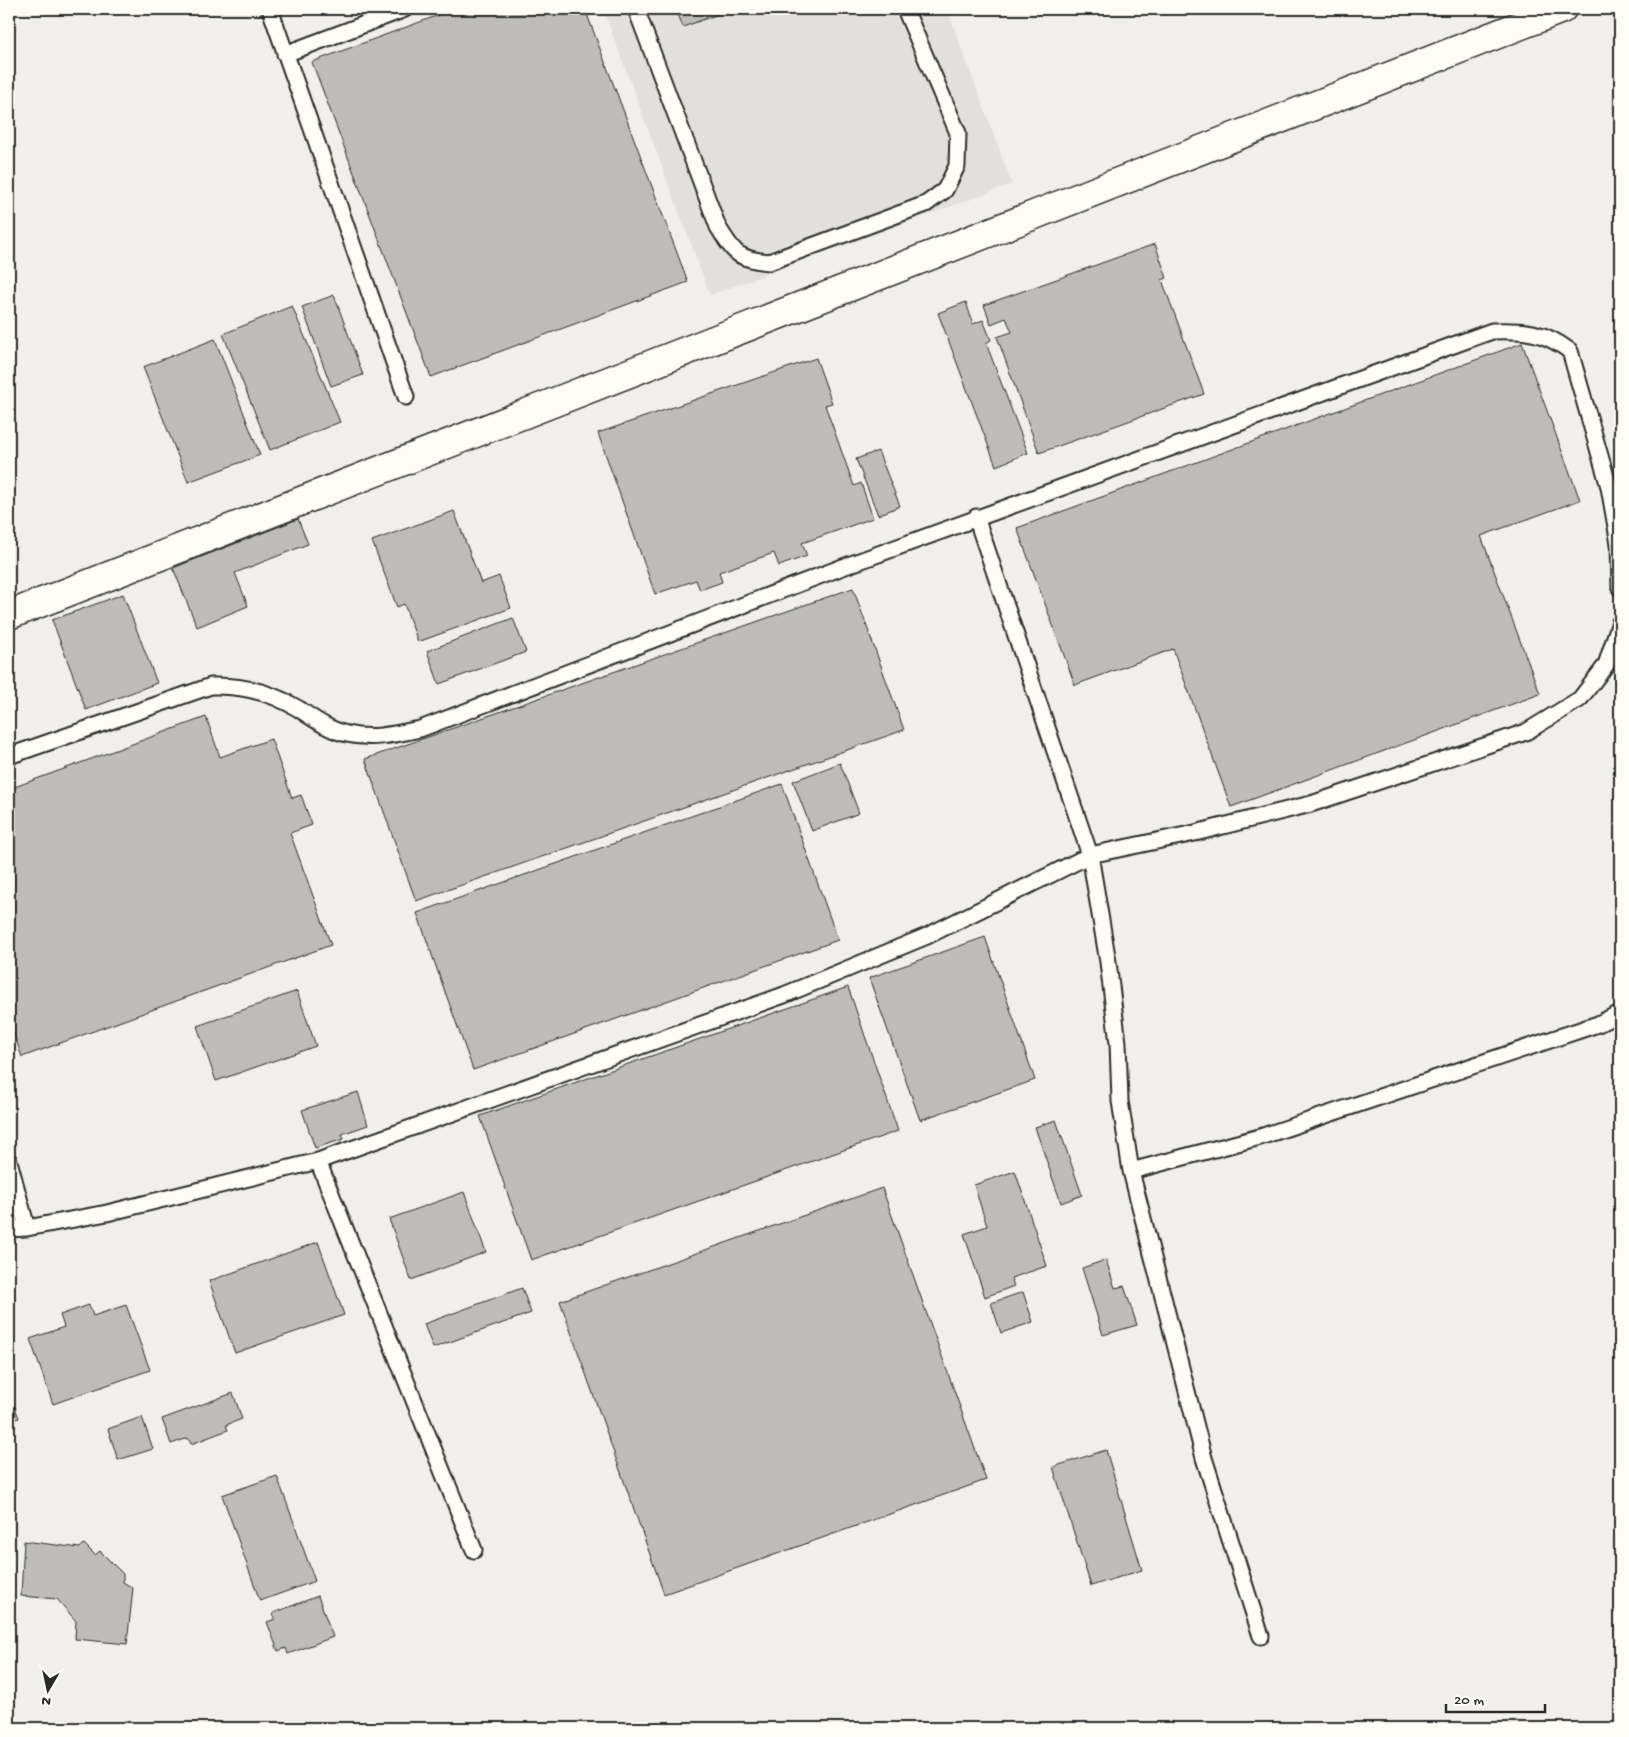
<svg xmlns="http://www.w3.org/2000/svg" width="1629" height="1737" viewBox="0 0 1629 1737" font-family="'Gochi Hand',sans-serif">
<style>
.built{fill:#e1e0dc}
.building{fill:#bdbcb8;stroke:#2b2b2b}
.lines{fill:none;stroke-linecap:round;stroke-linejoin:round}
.lane-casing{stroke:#2b2b2b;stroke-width:19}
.street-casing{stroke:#2b2b2b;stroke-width:31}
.lane{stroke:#fdfcf7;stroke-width:15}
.street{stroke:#fdfcf7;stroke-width:28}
</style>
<rect width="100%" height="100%" fill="#f0efeb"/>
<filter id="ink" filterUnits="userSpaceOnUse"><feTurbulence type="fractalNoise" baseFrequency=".02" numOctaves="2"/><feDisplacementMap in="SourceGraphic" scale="10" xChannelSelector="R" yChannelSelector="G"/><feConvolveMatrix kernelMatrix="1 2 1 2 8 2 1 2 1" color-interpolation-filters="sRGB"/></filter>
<g filter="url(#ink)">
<path class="built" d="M603,9h344l65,175 -302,111z"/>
<path class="building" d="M455,9h130l103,273 -257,95 -119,-315z
M676,9h56l-49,18z
M1155,244l12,34 -5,2 42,114 -165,59 -42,-116 15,-5 -6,-14 -15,6 -7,-19z
M334,295l29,80 -32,11 -29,-79z
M966,302l7,22 10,-4 8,20 -5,3 42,110 -32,13 -58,-153z
M292,306l48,116 -70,28 -47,-116z
M215,339l45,116 -72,27 -45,-115z
M1522,343l58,157 -99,36 59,158 -309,113 -58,-158 -98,36 -58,-157z
M816,358l16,45 -7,2 29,81 7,-3 12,35 -71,25 5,13 -28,10 -5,-13 -55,19 3,10 -22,8 -4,-10 -41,14 -57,-161z
M878,451l22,55 -22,9 -22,-56z
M454,511l27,72 18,-7 12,32 -93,34 -14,-38 -7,3 -25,-66z
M298,519l10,25 -73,29 13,33 -51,21 -24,-59z
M853,588l51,142 -488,171 -51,-142z
M123,594l34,89 -71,27 -34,-90z
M513,618l13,34 -87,32 -12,-33z
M206,717l14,40 51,-18 21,59 9,-3 11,30 -22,8 41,112 -309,112 -13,-37v-231z
M840,763l19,50 -47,18 -19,-50z
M782,784l56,156 -365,130 -56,-157z
M985,937l50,143 -115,40 -51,-142z
M848,987l50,144 -367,129 -51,-144z
M297,991l19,55 -100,35 -19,-55z
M358,1092l10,33 -26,9 2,5 -29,9 -13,-38z
M1056,1120l26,75 -21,8 -26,-76z
M1015,1171l32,95 -36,12 3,8 -29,11 -21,-63 23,-8 -13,-41z
M882,1188l104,292 -322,114 -104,-293z
M464,1192l22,60 -75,28 -22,-61z
M318,1242l26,73 -109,38 -26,-72z
M1106,1260l9,28 9,-2 13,39 -34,10 -21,-67z
M522,1288l9,25 -98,35 -9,-24z
M1023,1292l10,30 -32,11 -10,-30z
M89,1305l4,11 33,-11 24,65 -97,34 -23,-65 34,-12 -4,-12z
M9,1391l10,27 -10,4z
M233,1393l9,26 -16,6 2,5 -37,14 -3,-6 -17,6 -9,-25z
M142,1417l11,32 -35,11 -10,-31z
M1106,1450l36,120 -51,16 -38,-119z
M277,1476l38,105 -55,20 -38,-106z
M24,1541l56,7 4,-4 11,11 5,-4 23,23v8l10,6 -6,56 -52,-5 1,-18 -19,-22 -36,-3z
M318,1596l15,41 -45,17 -2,-6 -8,3 -11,-29 8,-3 -2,-6z"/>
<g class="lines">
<defs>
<path id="lane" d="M270,9l136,388
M636,9l82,218c16,26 19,32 51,35l157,-58 19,-14 12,-24 1,-33 -53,-124
M285,54l120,-45
M976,517l114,338 105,-22 116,-29 215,-72 54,-33 26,-34 14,-43
M9,756l202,-70c32,-1 60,6 88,23 15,10 30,21 48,25 25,6 49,0 73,-5l420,-161 652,-237c33,-1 51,0 78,20l39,136 10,57 1,44
M9,1161l18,67
M318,1161l156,389
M1131,1171l129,-34 338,-113 22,-11
M9,1229l18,-1 80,-15 211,-52 466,-166 143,-59 163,-81 18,107 10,81 2,58 11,70 73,287 57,178"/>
<path id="street" d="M9,615l1553,-606"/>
</defs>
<use href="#lane" class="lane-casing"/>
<use href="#street" class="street-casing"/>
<use href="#lane" class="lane"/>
<use href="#street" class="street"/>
</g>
</g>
<rect width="1629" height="1737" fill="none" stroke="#fdfcf7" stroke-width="30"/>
<rect x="15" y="15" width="1599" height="1707" fill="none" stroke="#2b2b2b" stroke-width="2" filter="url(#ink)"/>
<g transform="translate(48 1690) rotate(189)" stroke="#fdfcf7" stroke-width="4" paint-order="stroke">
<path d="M0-4L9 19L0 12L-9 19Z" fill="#2b2b2b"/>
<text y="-8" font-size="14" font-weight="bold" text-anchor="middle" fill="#2b2b2b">N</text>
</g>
<path d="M1446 1704v8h99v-8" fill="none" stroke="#2b2b2b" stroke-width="2.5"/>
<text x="1454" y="1704" font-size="15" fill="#2b2b2b" stroke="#fdfcf7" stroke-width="4" paint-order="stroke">20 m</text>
</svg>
